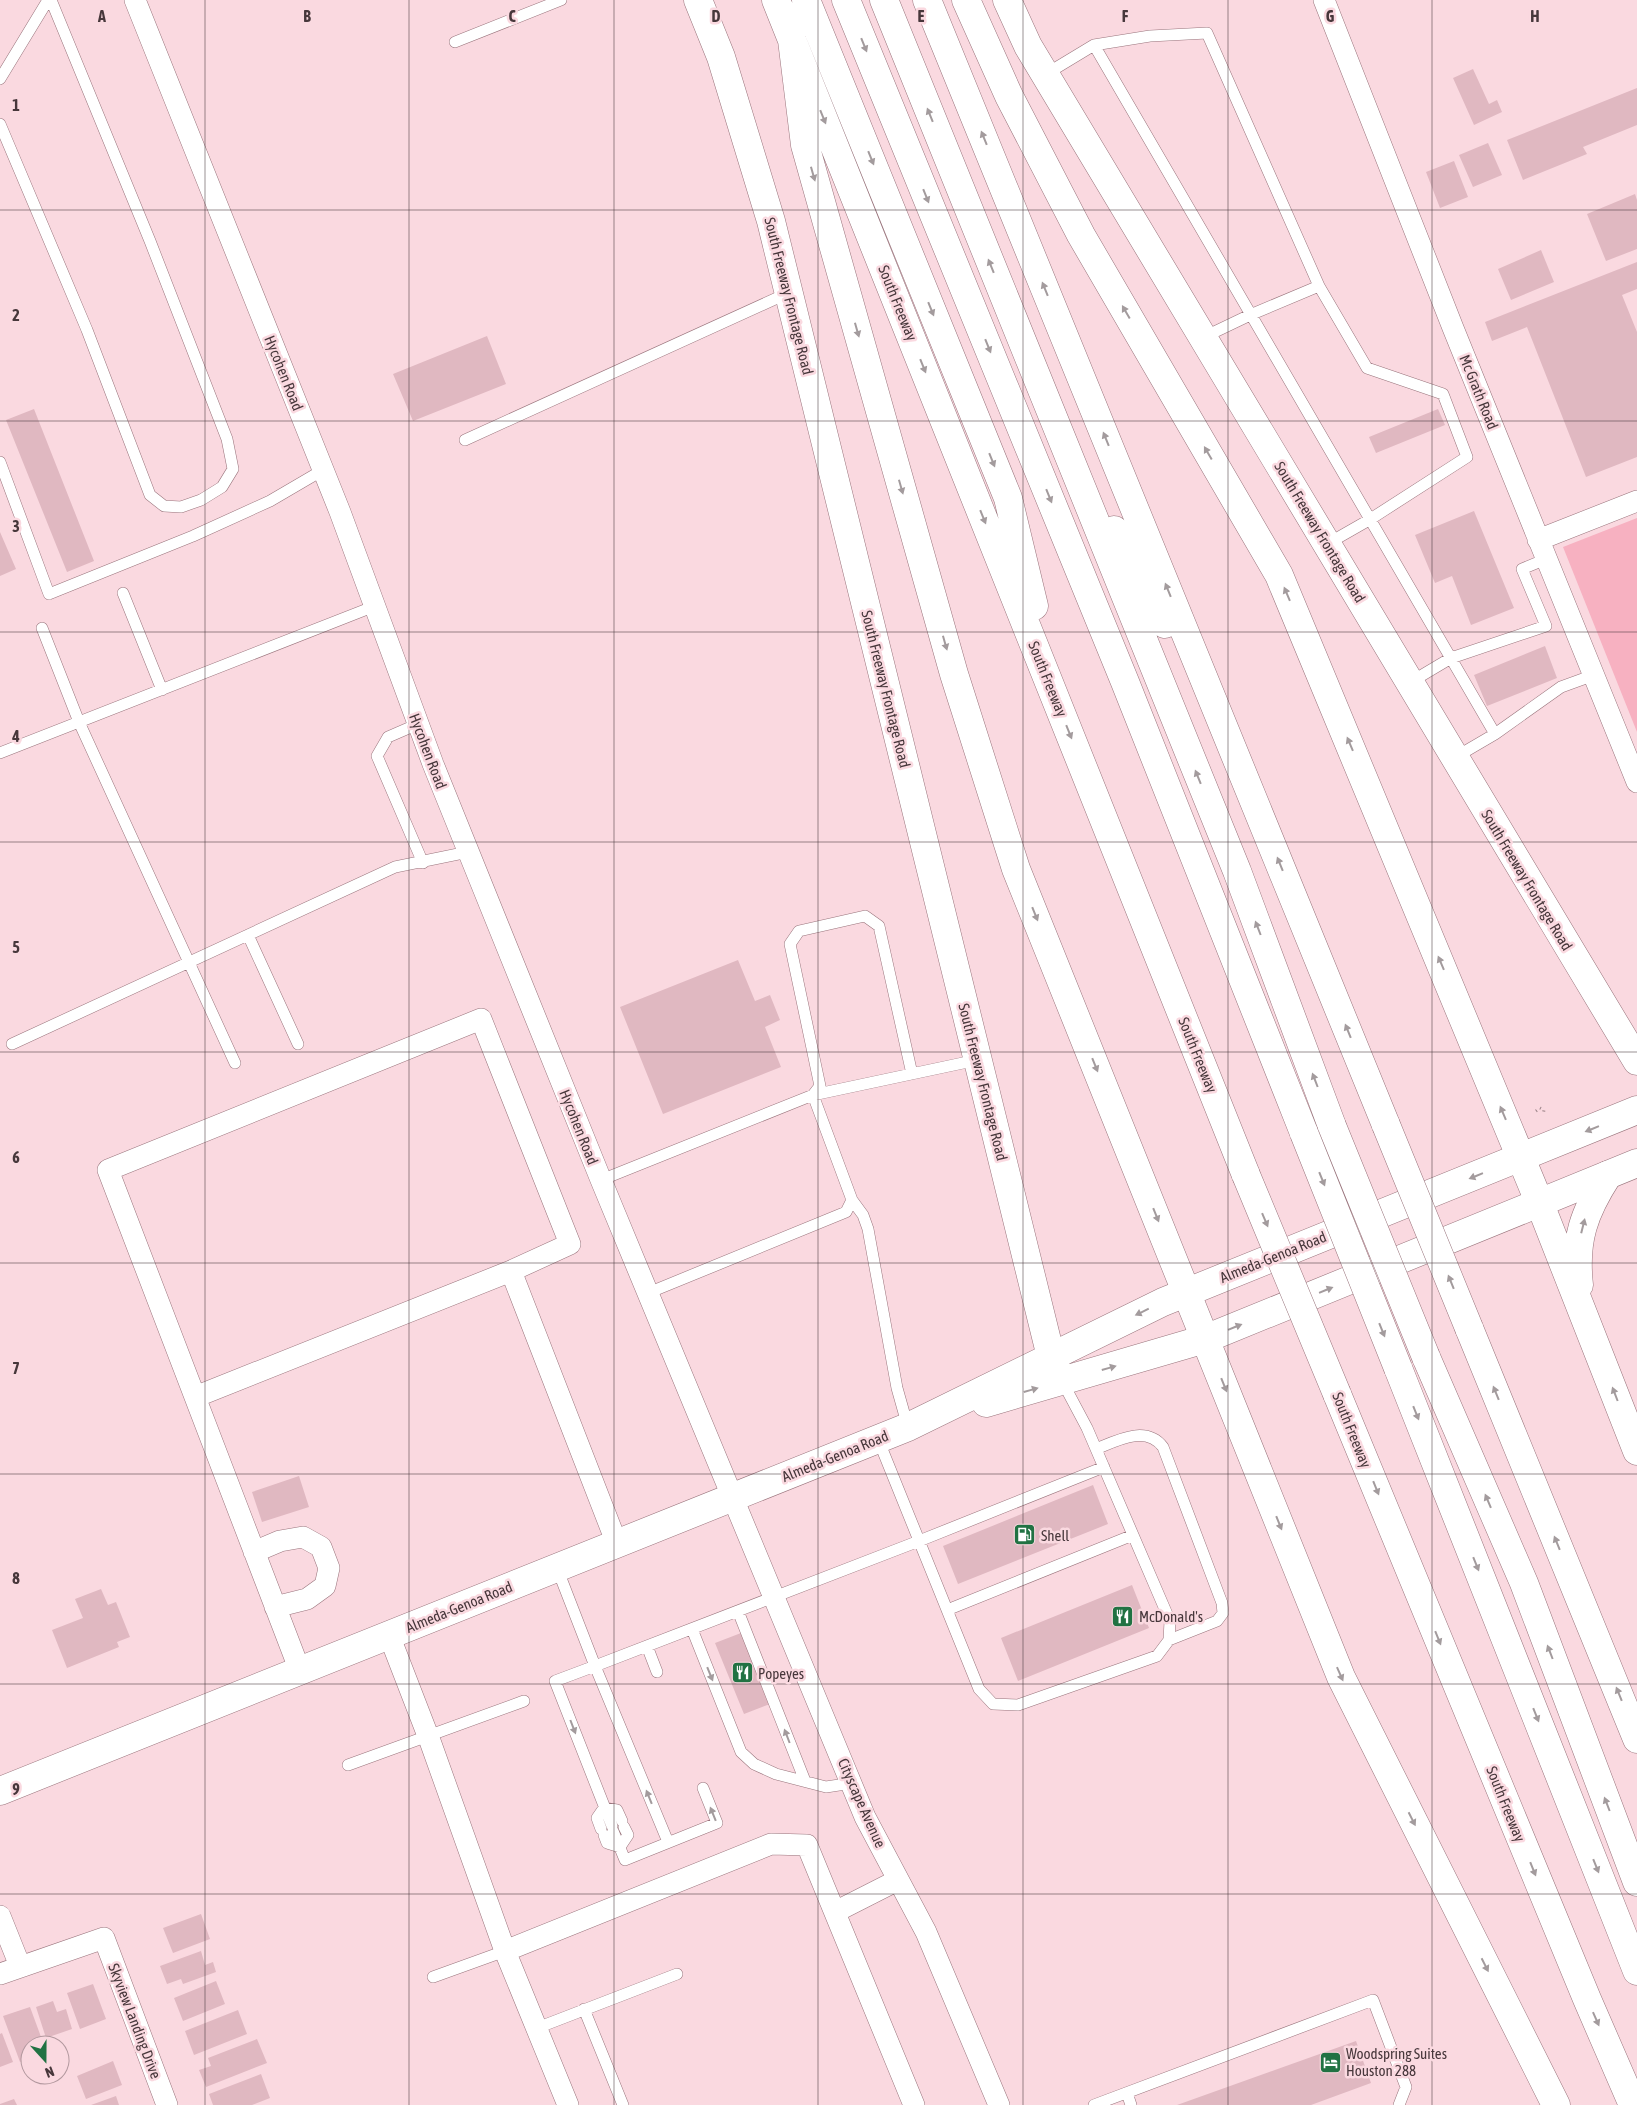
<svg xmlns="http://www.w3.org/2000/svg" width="1637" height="2105" viewBox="0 0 1637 2105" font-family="'Asap Condensed',sans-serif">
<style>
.green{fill:#f7b1c1}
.building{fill:#e0b8c1}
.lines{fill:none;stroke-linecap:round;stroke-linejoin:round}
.lane-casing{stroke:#99747c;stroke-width:12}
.street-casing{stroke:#99747c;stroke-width:22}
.secondary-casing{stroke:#99747c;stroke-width:29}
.highway-casing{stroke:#99747c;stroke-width:29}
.path{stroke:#998186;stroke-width:3;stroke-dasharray:1 4;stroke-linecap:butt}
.lane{stroke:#fff;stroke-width:11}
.street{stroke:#fff;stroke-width:21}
.secondary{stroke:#fff;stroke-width:28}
.highway{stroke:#fff;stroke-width:28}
.highway-bridge-casing{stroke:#99747c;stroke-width:29;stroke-linecap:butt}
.highway-bridge{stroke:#fff;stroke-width:28}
.oneway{fill:#a39b9d}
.grid{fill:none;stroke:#47373b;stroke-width:1;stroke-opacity:0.55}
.labels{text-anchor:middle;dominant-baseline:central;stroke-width:5;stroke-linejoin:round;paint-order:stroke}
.street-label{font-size:15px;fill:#47373b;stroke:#fad9e0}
.poi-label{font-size:15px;fill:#47373b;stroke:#fad9e0;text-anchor:start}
.grid-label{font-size:16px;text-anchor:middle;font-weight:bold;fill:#47373b;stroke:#fad9e0;stroke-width:5;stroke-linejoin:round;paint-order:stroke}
</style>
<rect width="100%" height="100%" fill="#fad9e0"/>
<path class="green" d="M1637,518v214l-74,-185z"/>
<path class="building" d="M1473,69l16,35 8,-4 5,12 -28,13 -21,-47z
M1637,88v37l-54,22 4,7 -64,26 -16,-40z
M1488,143l14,32 -29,12 -14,-32z
M1454,161l14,36 -28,11 -14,-36z
M1635,194l2,6v49l-31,12 -19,-47z
M1541,250l13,32 -43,18 -13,-31z
M1637,262v27l-15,6 15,37v125l-51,20 -59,-150 -35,14 -7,-19z
M487,336l19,48 -93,37 -20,-47z
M34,409l60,152 -27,11 -61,-152z
M1438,409l7,16 -69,28 -7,-16z
M1474,511l40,97 -43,17 -19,-49 -17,7 -20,-48z
M0,532l16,37 -16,7z
M1545,646l12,32 -70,28 -13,-31z
M738,960l17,41 15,-6 10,25 -15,7 16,40 -118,47 -43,-107z
M299,1476l10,31 -47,15 -10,-30z
M1093,1485l15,39 -150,60 -15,-38z
M1132,1585l17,43 -131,53 -17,-43z
M101,1589l7,16 8,-3 14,35 -13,5 2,5 -52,21 -15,-38 31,-12 -8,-19z
M741,1633l29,71 -26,10 -29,-71z
M201,1914l9,25 -37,14 -10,-25z
M201,1951l4,14 8,-3 3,10 -33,12 -2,-5 -14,5 -7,-18z
M216,1981l9,23 -42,17 -9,-23z
M93,1984l13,35 -26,10 -13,-36z
M53,2001l4,11 9,-3 6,20 -26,9 -10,-31z
M30,2007l14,38h-14v13l-10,4 -17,-46z
M238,2010l9,24 -53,21 -9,-24z
M2,2033l11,29 -13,5v-33z
M257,2039l10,24 -61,24 -7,-17 12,-4 -3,-8z
M1356,2041l15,42 -60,22h-134z
M113,2061l9,24 -36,14 -9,-23z
M261,2074l9,24 -18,7h-39l-4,-11z
M116,2096l3,9h-28z
M14,2099l3,6h-17v-1z"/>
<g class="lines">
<defs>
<path id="lane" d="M455,42l106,-42
M1094,45l56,-9 57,-3 112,253
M1046,74l48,-29 401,689 -41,24
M0,79l48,-79
M0,124l87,206 63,165 14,11 17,1 20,-7 21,-13 11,-18 -6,-30 -77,-198 -99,-241
M1204,337l46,-22 69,-29 48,82 76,26 24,63 -98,63 -42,24
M465,440l323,-147
M0,462l49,132 144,-58 77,-35 53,-31
M123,593l39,97
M42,628l37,94 156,341
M1409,683l42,-25 95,-32 -24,-57 24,-10
M418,724l-30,13 -11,19 46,107
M1495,734l66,-47 33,-12
M0,753l375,-147
M248,935l50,109
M12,1044l383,-177 73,-15
M601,1180l212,-85 164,-35
M852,1200l11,15 5,14 29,159 11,39
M648,1293l198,-81 6,-12 -39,-105 7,-9 -30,-142 9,-13 66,-15 14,10 33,148
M878,1439l101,250 14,15 25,1 139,-49 12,-16 1,-19 -83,-193 -25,-47
M1096,1449c22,-9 50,-24 67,-2l59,156 1,10 -6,8 -48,19
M557,1568l38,98 324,-125 185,-74
M947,1610l186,-75
M738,1611l67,170
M692,1629l49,123 13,12 22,10 50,13 26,-4
M647,1646l10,26
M348,1765l176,-64
M612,1826l-57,-145 40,-15 73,176
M601,1829l-4,-11 7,-10 13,2 5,11
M613,1831l12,29 92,-37 -14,-35
M604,1835l3,8 13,4 8,-12 -4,-8
M433,1977l72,-26
M584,2009l39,96
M537,2028l140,-54
M1127,2093l4,12
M1094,2105l279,-105 33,87 -7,18"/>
<path id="street" d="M135,0l205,512 93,252 168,416 264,637 61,115 73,173
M1324,0l129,328 184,454
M1538,540l99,-39
M195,1397l316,-126
M254,1552l26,-11 23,-4 18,10 8,21 -4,18 -18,13 -32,8
M389,1635l41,106 75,210 63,154
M300,1671l-192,-501 373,-151 89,225 -59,27 106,273
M835,1912l63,-32
M0,1916l20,50
M505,1951l266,-107 36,1 107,260
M0,1974l104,-36 63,167"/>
<path id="secondary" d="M698,0l23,57 50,164 280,1136 11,24
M1007,0l21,46 609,1015
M986,1403l219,-64 432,-176
M0,1791l908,-364 255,-125 474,-192"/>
<path id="highway" d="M776,0l470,1175
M806,0l202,498 26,108
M846,0l279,682 179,451
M884,0l353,871 95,255
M927,0l459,1125
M966,0l43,96 72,139 198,340 261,629 97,247
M792,40l13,105 149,529 62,195 325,808 215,428
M1114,530l51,94
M1579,1285c-5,-45 5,-73 29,-110
M1469,1328l168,411
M1426,1357l98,226 113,299
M1398,1368l239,603
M1337,1394l250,605 46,106"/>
</defs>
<use href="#lane" class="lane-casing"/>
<use href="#street" class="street-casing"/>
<use href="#secondary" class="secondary-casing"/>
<use href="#highway" class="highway-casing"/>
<path class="path" d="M1536,1111l4,-3 4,2 -1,5"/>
<use href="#lane" class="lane"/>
<use href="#street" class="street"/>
<use href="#secondary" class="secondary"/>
<use href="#highway" class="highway"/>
<defs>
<path id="highway-bridge" d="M1386,1125l83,203
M1332,1126l94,231
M1304,1133l94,235
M1246,1175l91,219"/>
</defs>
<use href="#highway-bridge" class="highway-bridge-casing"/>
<use href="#highway-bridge" class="highway-bridge"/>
</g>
<defs><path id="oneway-solid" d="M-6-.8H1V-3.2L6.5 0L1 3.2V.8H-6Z" transform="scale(1.25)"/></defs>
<g class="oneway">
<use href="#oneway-solid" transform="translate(864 45) rotate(68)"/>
<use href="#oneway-solid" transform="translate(930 115) rotate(-112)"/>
<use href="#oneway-solid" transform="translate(823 117) rotate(68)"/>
<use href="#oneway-solid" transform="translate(984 138) rotate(-112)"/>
<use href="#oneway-solid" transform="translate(871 158) rotate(68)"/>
<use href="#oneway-solid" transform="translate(813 174) rotate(74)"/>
<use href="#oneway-solid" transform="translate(926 196) rotate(68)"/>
<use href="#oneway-solid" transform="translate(991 266) rotate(-112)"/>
<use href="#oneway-solid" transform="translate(1045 289) rotate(-112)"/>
<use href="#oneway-solid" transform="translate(931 309) rotate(68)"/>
<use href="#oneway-solid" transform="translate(1126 312) rotate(-120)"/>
<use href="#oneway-solid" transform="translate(857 330) rotate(74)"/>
<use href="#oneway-solid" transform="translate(988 346) rotate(68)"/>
<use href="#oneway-solid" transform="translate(923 366) rotate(68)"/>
<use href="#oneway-solid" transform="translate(1106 439) rotate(-112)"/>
<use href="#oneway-solid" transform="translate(1208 453) rotate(-120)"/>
<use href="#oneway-solid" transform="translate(992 460) rotate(68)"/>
<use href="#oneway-solid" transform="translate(901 487) rotate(74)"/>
<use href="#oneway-solid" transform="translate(1049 496) rotate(68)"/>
<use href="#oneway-solid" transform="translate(983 517) rotate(68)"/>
<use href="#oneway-solid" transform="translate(1168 590) rotate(-112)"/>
<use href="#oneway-solid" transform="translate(1287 594) rotate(-113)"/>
<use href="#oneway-solid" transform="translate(945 643) rotate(74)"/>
<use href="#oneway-solid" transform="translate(1069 732) rotate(68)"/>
<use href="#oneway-solid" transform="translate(1350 744) rotate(-113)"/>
<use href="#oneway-solid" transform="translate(1198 777) rotate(-112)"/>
<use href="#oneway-solid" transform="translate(1280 864) rotate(-112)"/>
<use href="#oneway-solid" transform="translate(1035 914) rotate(68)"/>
<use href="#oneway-solid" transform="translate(1258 928) rotate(-111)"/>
<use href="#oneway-solid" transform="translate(1441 963) rotate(-113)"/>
<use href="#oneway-solid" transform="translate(1348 1031) rotate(-112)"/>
<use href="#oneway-solid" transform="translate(1095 1065) rotate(68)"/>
<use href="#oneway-solid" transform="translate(1315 1080) rotate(-111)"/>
<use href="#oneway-solid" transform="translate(1503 1113) rotate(-113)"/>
<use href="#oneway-solid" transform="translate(1592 1129) rotate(158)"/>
<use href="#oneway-solid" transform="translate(1476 1176) rotate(158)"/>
<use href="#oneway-solid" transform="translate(1322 1179) rotate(68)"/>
<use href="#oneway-solid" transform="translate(1156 1215) rotate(68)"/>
<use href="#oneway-solid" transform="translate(1265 1220) rotate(67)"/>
<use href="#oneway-solid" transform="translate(1583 1226) rotate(-76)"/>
<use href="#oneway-solid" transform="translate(1451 1282) rotate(-112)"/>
<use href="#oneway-solid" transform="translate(1326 1290) rotate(-22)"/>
<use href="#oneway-solid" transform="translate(1142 1312) rotate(154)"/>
<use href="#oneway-solid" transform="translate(1235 1327) rotate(-22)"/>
<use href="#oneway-solid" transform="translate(1382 1330) rotate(68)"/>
<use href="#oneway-solid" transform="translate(1109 1368) rotate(-16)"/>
<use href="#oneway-solid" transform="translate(1224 1385) rotate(68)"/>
<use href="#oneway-solid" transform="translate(1031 1390) rotate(-16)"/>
<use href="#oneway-solid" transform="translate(1496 1393) rotate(-112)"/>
<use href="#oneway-solid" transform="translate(1615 1394) rotate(-111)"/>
<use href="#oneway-solid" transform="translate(1416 1413) rotate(68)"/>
<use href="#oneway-solid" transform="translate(1376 1488) rotate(68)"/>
<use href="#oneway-solid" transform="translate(1488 1501) rotate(-113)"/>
<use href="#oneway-solid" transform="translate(1279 1523) rotate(68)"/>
<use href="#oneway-solid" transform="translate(1557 1543) rotate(-112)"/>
<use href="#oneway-solid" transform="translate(1476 1564) rotate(68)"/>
<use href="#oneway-solid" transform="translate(1438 1638) rotate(68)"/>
<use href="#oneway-solid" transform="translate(1550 1652) rotate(-111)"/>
<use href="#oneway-solid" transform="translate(710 1674) rotate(68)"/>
<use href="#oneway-solid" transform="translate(1340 1674) rotate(66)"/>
<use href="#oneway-solid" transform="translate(1619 1694) rotate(-112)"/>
<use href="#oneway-solid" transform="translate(1536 1715) rotate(68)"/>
<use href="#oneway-solid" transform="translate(573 1727) rotate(69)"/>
<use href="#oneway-solid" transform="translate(787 1736) rotate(-111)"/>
<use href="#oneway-solid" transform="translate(649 1797) rotate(-112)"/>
<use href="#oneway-solid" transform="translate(1607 1804) rotate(-111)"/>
<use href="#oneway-solid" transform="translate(713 1814) rotate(-112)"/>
<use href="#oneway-solid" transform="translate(1412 1819) rotate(63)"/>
<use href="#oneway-solid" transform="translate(1596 1866) rotate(68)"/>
<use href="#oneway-solid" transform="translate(1533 1869) rotate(68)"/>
<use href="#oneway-solid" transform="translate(1485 1965) rotate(63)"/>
<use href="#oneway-solid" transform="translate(1596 2019) rotate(66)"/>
</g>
<path class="grid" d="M205,0v2105M409,0v2105M614,0v2105M818,0v2105M1023,0v2105M1228,0v2105M1432,0v2105M0,210h1637M0,421h1637M0,632h1637M0,842h1637M0,1052h1637M0,1263h1637M0,1474h1637M0,1684h1637M0,1894h1637"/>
<defs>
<symbol id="fuel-square" viewBox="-11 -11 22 22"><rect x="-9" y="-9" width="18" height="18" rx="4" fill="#217243" stroke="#fad9e0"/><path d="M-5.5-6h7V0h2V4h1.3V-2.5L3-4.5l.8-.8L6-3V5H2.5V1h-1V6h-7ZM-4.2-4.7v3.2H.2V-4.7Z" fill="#fff"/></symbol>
<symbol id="restaurant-square" viewBox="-11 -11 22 22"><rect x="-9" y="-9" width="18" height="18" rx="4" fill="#217243" stroke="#fad9e0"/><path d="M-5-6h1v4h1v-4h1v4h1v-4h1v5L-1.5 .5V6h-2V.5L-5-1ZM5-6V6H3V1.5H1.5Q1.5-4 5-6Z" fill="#fff"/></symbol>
<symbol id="hotel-square" viewBox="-11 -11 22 22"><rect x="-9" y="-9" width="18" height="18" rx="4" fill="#217243" stroke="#fad9e0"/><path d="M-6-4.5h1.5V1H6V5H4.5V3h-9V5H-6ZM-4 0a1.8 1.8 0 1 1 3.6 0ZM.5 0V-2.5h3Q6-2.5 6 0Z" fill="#fff"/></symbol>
</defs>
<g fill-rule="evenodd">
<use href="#fuel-square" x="1012" y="1522" width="25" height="25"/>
<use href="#restaurant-square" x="1110" y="1604" width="25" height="25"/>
<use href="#restaurant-square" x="730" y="1660" width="25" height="25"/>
<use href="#hotel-square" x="1318" y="2050" width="25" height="25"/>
</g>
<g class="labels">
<g class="street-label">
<text transform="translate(789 296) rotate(76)">South Freeway Frontage Road</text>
<text transform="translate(898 303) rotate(68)">South Freeway</text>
<text transform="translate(284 373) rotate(68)">Hycohen Road</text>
<text transform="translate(1479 392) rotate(68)">Mc Grath Road</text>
<text transform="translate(1320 532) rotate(59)">South Freeway Frontage Road</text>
<text transform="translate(1048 679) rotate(68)">South Freeway</text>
<text transform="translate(886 689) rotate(76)">South Freeway Frontage Road</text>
<text transform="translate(428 751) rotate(69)">Hycohen Road</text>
<text transform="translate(1527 880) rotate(59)">South Freeway Frontage Road</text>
<text transform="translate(1198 1055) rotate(68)">South Freeway</text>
<text transform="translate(983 1082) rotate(76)">South Freeway Frontage Road</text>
<text transform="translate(579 1127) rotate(68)">Hycohen Road</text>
<text transform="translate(1273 1257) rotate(-22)">Almeda-Genoa Road</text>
<text transform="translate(1352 1430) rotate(68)">South Freeway</text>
<text transform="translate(835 1456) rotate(-22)">Almeda-Genoa Road</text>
<text transform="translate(459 1607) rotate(-22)">Almeda-Genoa Road</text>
<text transform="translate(862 1803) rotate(66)">Cityscape Avenue</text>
<text transform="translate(1506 1804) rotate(68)">South Freeway</text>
<text transform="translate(135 2021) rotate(69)">Skyview Landing Drive</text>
</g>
<g class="poi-label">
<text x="1041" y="1535">Shell</text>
<text x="1139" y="1616">McDonald's</text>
<text x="758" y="1673">Popeyes</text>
<text x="1346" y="2053">Woodspring Suites<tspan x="1346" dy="17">Houston 288</tspan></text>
</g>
</g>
<g class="grid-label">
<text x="102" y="22">A</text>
<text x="307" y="22">B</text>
<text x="512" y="22">C</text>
<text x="716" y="22">D</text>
<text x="921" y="22">E</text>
<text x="1125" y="22">F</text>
<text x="1330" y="22">G</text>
<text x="1535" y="22">H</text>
<text x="16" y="111">1</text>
<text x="16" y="321">2</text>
<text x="16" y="532">3</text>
<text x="16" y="742">4</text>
<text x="16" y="953">5</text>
<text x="16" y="1163">6</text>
<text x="16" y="1374">7</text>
<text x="16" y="1584">8</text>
<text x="16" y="1795">9</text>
</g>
<g transform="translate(45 2060) rotate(159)"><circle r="24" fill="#fad9e0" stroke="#b2989e"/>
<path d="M0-4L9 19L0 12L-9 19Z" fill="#217243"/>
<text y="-8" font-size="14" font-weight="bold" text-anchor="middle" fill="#47373b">N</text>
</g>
</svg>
